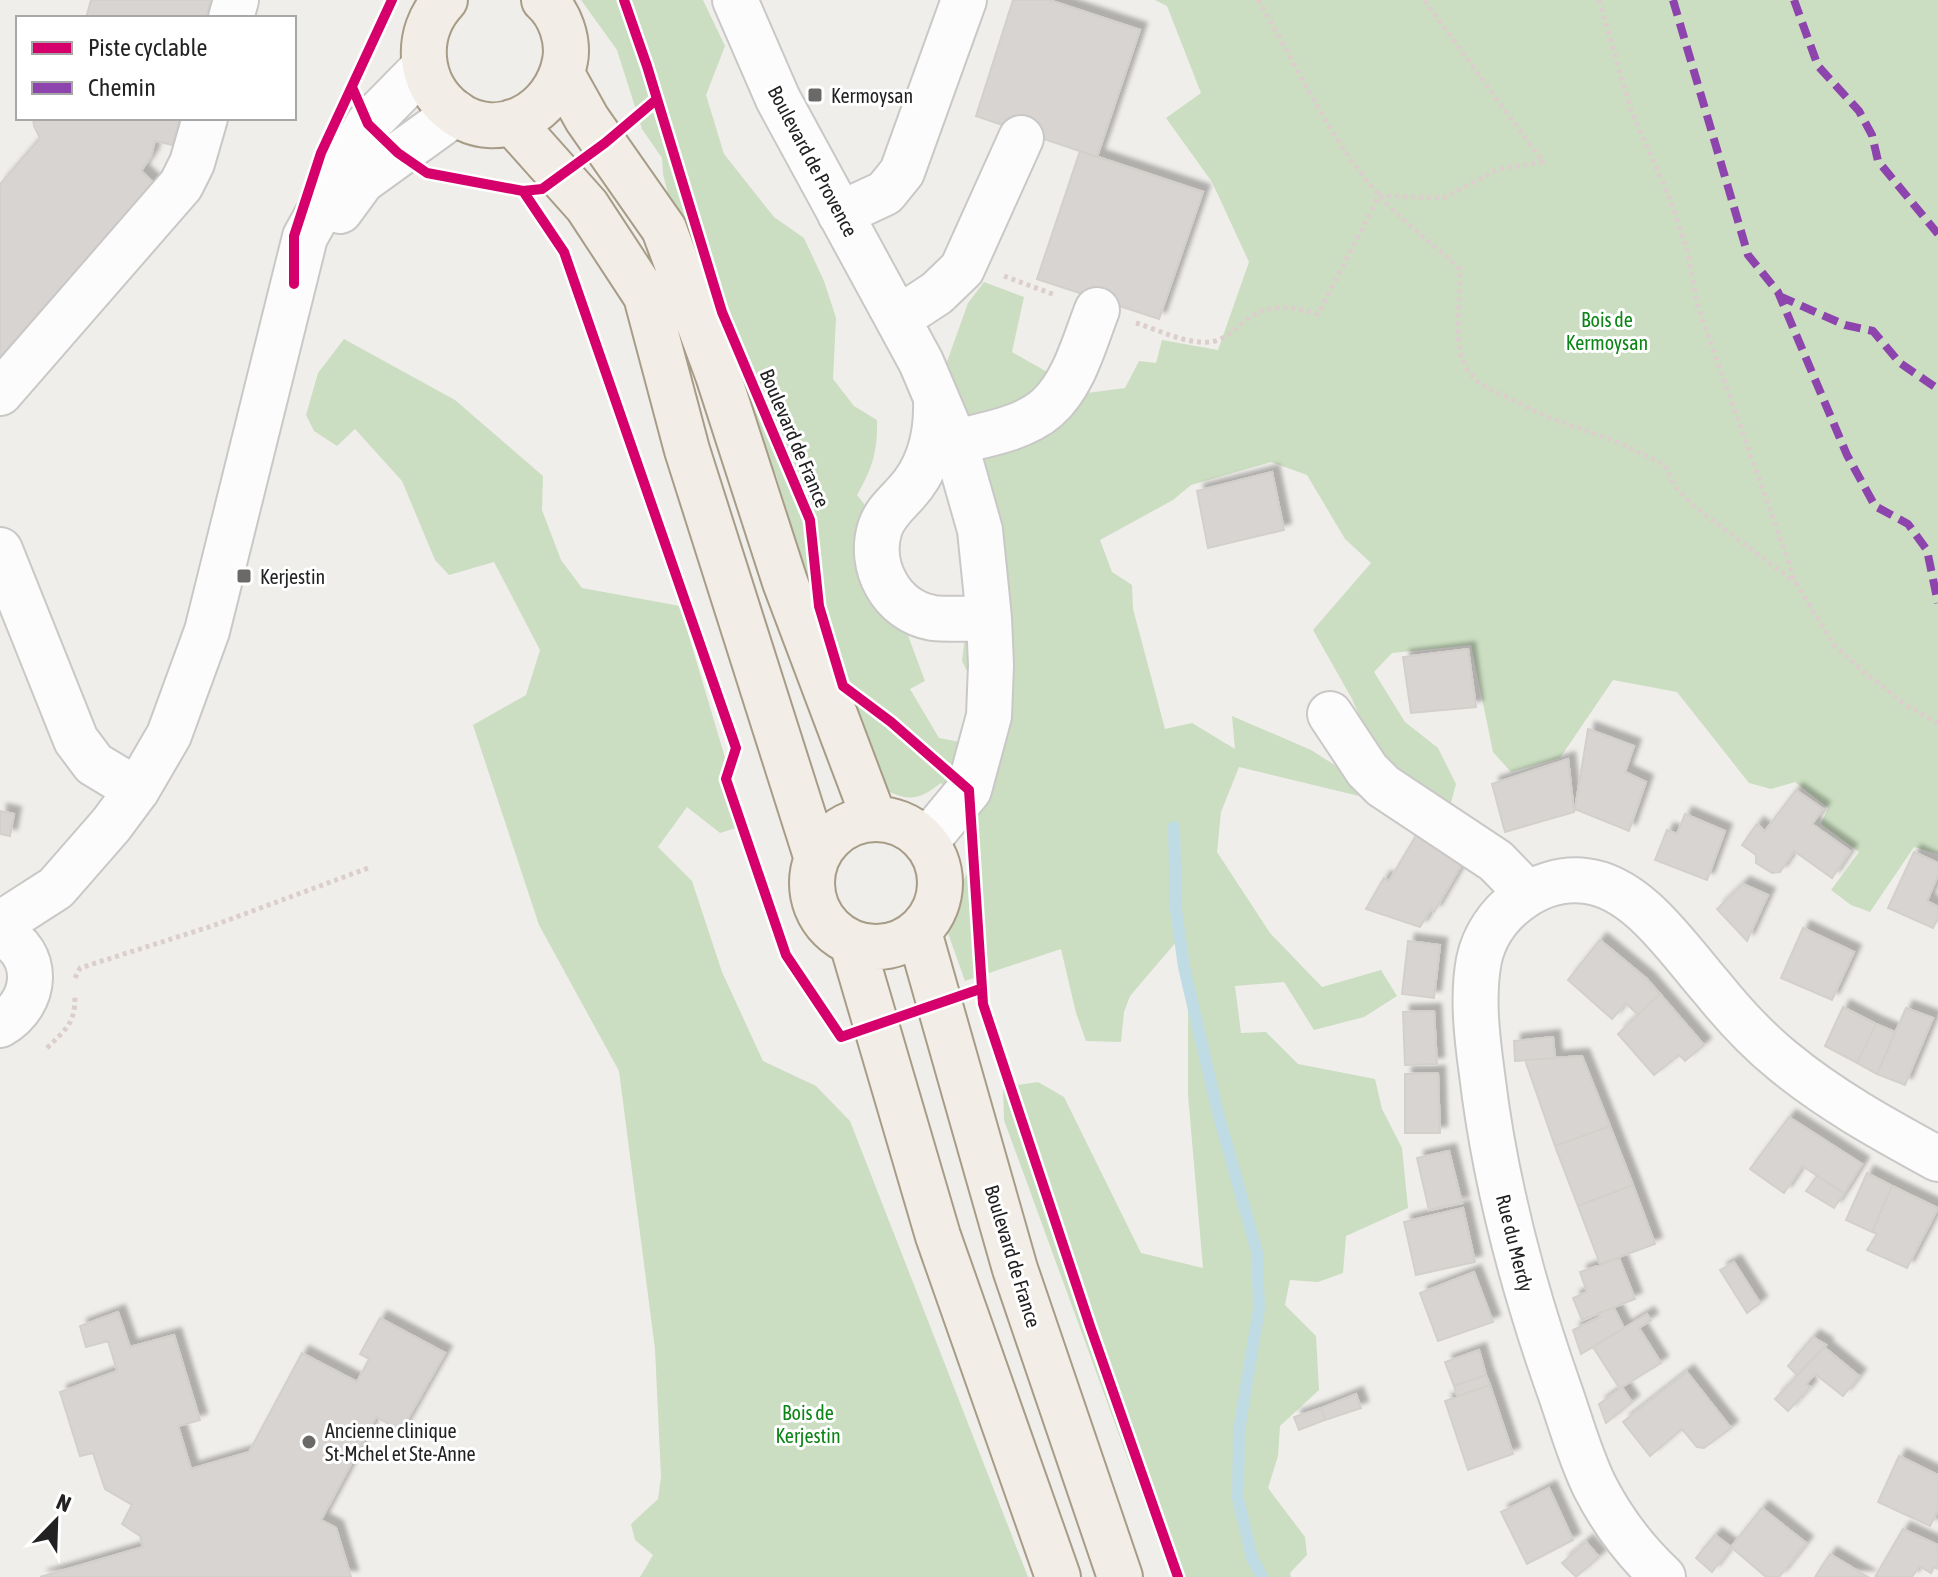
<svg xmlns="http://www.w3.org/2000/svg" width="1938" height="1577" viewBox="0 0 1938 1577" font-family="'Asap Condensed',sans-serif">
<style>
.forest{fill:#cbdec1}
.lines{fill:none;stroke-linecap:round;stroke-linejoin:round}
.stream{stroke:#bfdbe3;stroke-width:12}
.building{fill:#d7d4d2;stroke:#d3d0cc;stroke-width:2;filter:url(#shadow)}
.minor-casing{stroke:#c9c8c7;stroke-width:48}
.major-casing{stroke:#a79c86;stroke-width:48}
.path{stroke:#dccecd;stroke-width:5;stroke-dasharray:4 4;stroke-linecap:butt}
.minor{stroke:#fdfcfc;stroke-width:44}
.major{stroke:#f3ede7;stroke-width:44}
.quiet{stroke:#8e44ad;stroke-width:8;stroke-dasharray:16 8;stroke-linecap:butt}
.cycleway-casing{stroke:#fff;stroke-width:15}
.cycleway{stroke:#d6006c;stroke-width:10}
.poi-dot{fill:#6a6968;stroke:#fff;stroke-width:3}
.labels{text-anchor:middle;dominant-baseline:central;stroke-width:6;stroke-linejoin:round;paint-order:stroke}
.poi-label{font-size:20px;fill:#222;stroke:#fff;text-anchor:start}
.street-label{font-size:20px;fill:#222;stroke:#fff}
.park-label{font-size:20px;fill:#0c8416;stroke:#fff}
</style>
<defs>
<filter id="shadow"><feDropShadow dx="7" dy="-7" stdDeviation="2" flood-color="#0004"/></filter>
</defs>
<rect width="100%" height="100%" fill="#f0eeeb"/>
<path class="forest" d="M581,0h122l22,46 -19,49 18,59 50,63 30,21 20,43 12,37 -3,61 21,27 23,14c1,31 -5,49 -20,75l24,31 22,96 22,59 -15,8 29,49 54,10 -8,-41 -23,-46 6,-52 -24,-239 24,-67 16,-21 40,15 -12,55 44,25 16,18 53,-7 14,-27 17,2 6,-23 56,10 31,-88 -37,-80 -46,-64 35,-25 -34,-87 -12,-6h783v854l-24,-7 -44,65 -19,-7 -20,-15 28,-38 -38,-28 7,-16 -33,-26 -24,7 -22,-6 -72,-91 -64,-12 -53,78 -49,14 -18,-20 -22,-107 -79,8 -18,19 31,50 33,26 18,36 -7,26 -65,-36 -32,-75 -39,-69 58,-67 -26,-24 -38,-64 -36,-13 -80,23 -18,15 -73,40 12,32 20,13 1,24 32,120 27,-6 43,26 -3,-33 79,34 55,35 -3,12 -124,-30 -18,45 -4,40 53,81 52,54 59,-17 16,26 -33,21 -50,13 -30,-48 -49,4 6,47 25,-1 32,32 77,15 7,30 20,39 6,60 -62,28 -3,37 -25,9 -28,-2 -5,25 31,31 3,54 -39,36 -2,30 -10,32 37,49 2,18 -17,18 1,4h-120l-167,-457 -1,-33 35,-5 26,15 77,156 62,15 -15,-173v-86l-11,-68 -47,55 -6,16 -3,30 -35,-1 -10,-28 -15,-64 -96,32 -22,-62 37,-70 -39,-66c-29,23 -38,15 -69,1l-93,-252 9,-17 -12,-40 -21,-7 -77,-235 -15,-59 -1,-16 -20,-29 -25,-79z
M344,339l111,61 88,76 -1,34 19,50 21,28 98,18 65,219 -25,8 -33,-26 -29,40 34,34 30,91 41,89 53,25 34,35 178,456h-388l13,-22 -18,-15 -4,-16 27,-25 3,-22 -6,-128 -36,-278 -80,-146 -66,-200 53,-30 14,-45 -46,-88 -45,13 -14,-15 -33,-79 -47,-52 -18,17 -23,-15 -8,-16 12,-42z"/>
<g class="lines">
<path class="stream" d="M1174,827l2,83 8,57 34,146 39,139 2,57 -20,121 -1,68 14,60 10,19"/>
</g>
<path class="building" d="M91,0h120l-5,18h-120z
M1013,0h36l91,30 -43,127 -121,-41z
M33,118h147l-7,27 -18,-4 -4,15 -10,15 13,12 -154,174v-173l40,-46 -6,-12z
M1080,151l123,41 -44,127 -122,-40z
M1272,472l12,58 -76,18 -11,-57z
M1468,649l8,58 -65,6 -8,-56z
M1588,729l46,17 -9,26 21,10 -17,49 -54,-22z
M1568,759l6,53 -69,20 -13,-48z
M1796,790l27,19 -11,15 38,27 -18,27 -38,-27 -14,21 -8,1 -16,-10v-8l-14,-10 15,-21 8,7z
M0,811l14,3 -4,22 -10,-2z
M1685,814l40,17 -18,49 -52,-20 12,-30 10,4z
M1417,834l46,28 -29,50 -3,-3 -11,18 -54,-18 18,-31 5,3z
M1914,852l24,11v12l-11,26 11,6v11l-5,10 -45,-20z
M1743,884l25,11 -21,46 -30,-32z
M1803,928l51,24 -22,48 -51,-22z
M1600,940l47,39 13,15 -22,21 -12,-12 -14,16 -44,-39z
M1408,941l32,4 -6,53 -32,-4z
M1660,994l44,51 -19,16 -6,-6 -25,20 -36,-41z
M1843,1007l33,17 -19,39 -32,-17z
M1906,1008l27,10 -28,67 -28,-11z
M1434,1011l3,53 -32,1 -2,-53z
M1876,1024l19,8 -18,42 -20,-11z
M1553,1037l2,21 -40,3 -1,-20z
M1582,1056l28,70 -55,20 -30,-86z
M1438,1073l2,60h-35v-59z
M1789,1117l73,47 -18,29 -42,-27 -18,27 -34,-24z
M1610,1126l23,59 -55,21 -23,-60z
M1449,1151l13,52 -33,7 -12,-52z
M1867,1173l25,13 -20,46 -26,-12z
M1817,1176l27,17 -10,15 -28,-17z
M1633,1185l22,59 -55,20 -22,-58z
M1892,1186l46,22 -31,60 -40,-18 10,-16 -5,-2z
M1463,1208l12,54 -59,13 -12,-53z
M1619,1258l16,41 -53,21 -9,-22 14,-6 -7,-20z
M1734,1262l26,41 -13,10 -27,-43z
M1474,1272l19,50 -55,19 -18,-48z
M1614,1308l10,20 -43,26 -8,-24 27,-13 -2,-4z
M118,1312l12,35 44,-12 26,85 -22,6 13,43 58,-17 53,-99 55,29 12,-23 -9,-5 20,-36 65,35 -44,78 -25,-14 -55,103 15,8 15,49h-311l103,-30 -3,-11 -18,-12 10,-19 -27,-16 -12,-36 -13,3 -20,-64 57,-21 -9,-30 -22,6 -6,-21z
M1647,1314l4,6 -12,8 22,35 -39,24 10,15 -26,21 -7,-19 21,-15 -27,-42z
M1813,1337l13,8 -29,30 -9,-9z
M1824,1347l35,29 -16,20 -28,-22 -9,10 4,3 -22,24 -13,-12z
M1479,1350l7,25 -32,11 -9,-24z
M1687,1372l44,56 -27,20 -7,-1 -15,-18 -32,27 -27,-34z
M1486,1375l4,10 -33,11 -3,-10z
M1490,1385l23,69 -45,16 -23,-69z
M1356,1394l5,14 -36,12 -4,-12z
M1321,1408l4,12 -26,10 -5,-13z
M1899,1456l39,19v35l-8,16 -52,-24z
M1549,1488l24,52 -46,24 -26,-52z
M1762,1508l44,35 -27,34h-13l-35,-30z
M1903,1529l35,16v24l-4,-2 -3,6 -12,-7 -7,11h-37z
M1715,1535l16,12 -19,25 -16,-14z
M1586,1542l13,15 -23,20 -14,-14z
M1830,1554l38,23h-53z"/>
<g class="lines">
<defs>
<path id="minor" d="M735,0l43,99 143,263 34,80 25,88 9,88 2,47 -2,51 -20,74 -43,52
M231,18l5,-18
M340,211l22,-30 94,-68
M840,214l45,-21 17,-21 62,-172
M899,318l38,-25 25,-24 59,-131
M0,393l181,-208 11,-22 13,-45
M936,401c1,34 -7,67 -30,92 -10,11 -21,20 -26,35 -12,38 11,83 53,90 18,2 38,0 56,0
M955,442c29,-7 68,-13 92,-34 27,-24 37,-65 50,-98
M0,550l76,190 18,24 43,26
M1330,714l37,56 16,16 113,75 31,32
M0,924l56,-36 55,-63 26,-35 32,-55 38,-104 98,-394 63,-113 56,-57
M0,933c42,20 38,70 0,92
M1663,1577c-28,-26 -51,-57 -68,-90 -15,-30 -24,-64 -35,-95 -37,-104 -65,-209 -78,-318 -5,-36 -10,-78 -3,-114 10,-47 58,-85 107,-79 53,6 94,71 127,108 21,26 44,51 70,72 47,39 102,69 155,98"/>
<path id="major" d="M445,0c-31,33 -28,84 9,112 45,33 102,0 111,-51 4,-21 -5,-47 -21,-61
M563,76l24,43 77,110 54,146 67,207 89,236
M512,122l75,84 59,90 41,154 129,406
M812 883a64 64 0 1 1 128 0a64 64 0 1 1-128 0Z
M919,932l96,337 105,308
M852,943l86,293 120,341"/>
</defs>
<use href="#minor" class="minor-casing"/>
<use href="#major" class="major-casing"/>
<path class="path" d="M1258,0c39,65 70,137 120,194 22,26 57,51 82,75l-2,67 3,20 7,15 12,13 68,33 72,26 45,22 9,20 22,23 100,75
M1599,0l32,110 39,89 17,51 11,57 98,276 37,61 33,30 43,33 29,16
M1004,276l51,19
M1136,323c23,7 49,21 73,19 16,-1 25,-13 37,-22 23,-18 46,-13 72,-6l61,-118 64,2 56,-29 44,-7 -119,-162
M75,978l5,-10 132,-42 159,-59
M47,1048c19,-19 28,-24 28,-52"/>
<use href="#minor" class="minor"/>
<use href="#major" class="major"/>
<path class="quiet" d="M1673,0l75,255 30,37 69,163 28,51 33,18 19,26 11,53
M1794,0l24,66 41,45 13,24 6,26 60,73
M1779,296l66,29 28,6 27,32 38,26"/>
<defs>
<path id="cycleway" d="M624,0l23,66 75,246 88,208 9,86 24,80 48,36 78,68 14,214 107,322 88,251
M352,87l16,37 30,29 29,20 96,18 19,-2 63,-46 52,-44
M523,191l41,61 172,496 -10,31 60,176 55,82 139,-48
M294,284v-48l27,-83 71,-153"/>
</defs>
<use href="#cycleway" class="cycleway-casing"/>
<use href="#cycleway" class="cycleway"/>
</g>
<g class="poi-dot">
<rect x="807" y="87" width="16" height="16" rx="4"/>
<rect x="236" y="568" width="16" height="16" rx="4"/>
<circle cx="309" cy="1442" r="8"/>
</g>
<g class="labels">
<g class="poi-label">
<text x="831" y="95">Kermoysan</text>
<text x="260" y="576">Kerjestin</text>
<text x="325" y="1430">Ancienne clinique<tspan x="325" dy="23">St-Mchel et Ste-Anne</tspan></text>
</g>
<g class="street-label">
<text transform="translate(813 161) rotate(62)">Boulevard de Provence</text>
<text transform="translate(795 438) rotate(67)">Boulevard de France</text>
<text transform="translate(1515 1243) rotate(76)">Rue du Merdy</text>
<text transform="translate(1013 1256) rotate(73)">Boulevard de France</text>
</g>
<g class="park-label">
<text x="1607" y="319">Bois de<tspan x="1607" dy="23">Kermoysan</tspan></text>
<text x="808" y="1412">Bois de<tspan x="808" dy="23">Kerjestin</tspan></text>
</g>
</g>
<rect x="16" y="16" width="280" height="104" fill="#ffffff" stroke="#a7a7a7" stroke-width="2"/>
<rect x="32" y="42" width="40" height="12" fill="#d6006c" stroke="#a7a7a7" stroke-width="2"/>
<text x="88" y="56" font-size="24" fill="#222222">Piste cyclable</text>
<rect x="32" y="82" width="40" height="12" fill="#8e44ad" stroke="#a7a7a7" stroke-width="2"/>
<text x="88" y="96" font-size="24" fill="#222222">Chemin</text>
<g transform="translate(56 1521) rotate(23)" stroke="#ffffff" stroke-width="6" paint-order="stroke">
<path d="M0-6L14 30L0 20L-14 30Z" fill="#222222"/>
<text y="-12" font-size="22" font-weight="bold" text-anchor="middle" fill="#222222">N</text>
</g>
</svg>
